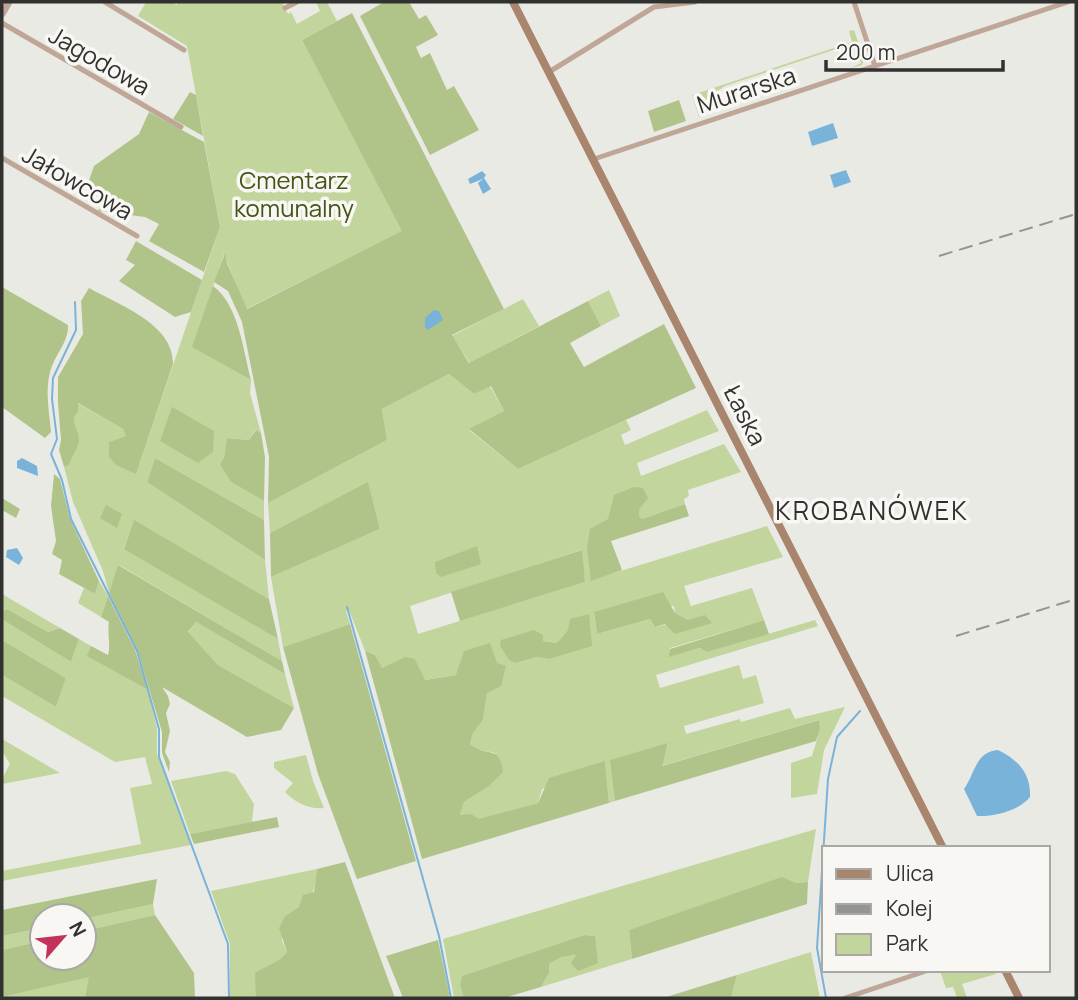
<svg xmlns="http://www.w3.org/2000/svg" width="1078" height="1000" viewBox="0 0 1078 1000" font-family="Manrope,sans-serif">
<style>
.green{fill:#c1d59c;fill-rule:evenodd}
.forest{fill:#b0c48a}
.water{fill:#79b3d9}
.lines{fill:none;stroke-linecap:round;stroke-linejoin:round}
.stream{stroke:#79b3d9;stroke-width:2}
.minor{stroke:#bfa696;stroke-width:5}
.tertiary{stroke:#bfa696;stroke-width:7}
.secondary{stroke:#a9856d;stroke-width:8}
.rail{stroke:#949490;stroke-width:2;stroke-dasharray:14 7;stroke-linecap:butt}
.labels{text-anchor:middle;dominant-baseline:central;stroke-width:7;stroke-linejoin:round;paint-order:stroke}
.street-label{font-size:24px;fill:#31312f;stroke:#f8f7f3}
.park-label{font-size:24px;fill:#435415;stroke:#f8f7f3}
.neighbourhood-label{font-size:26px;letter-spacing:2px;fill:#31312f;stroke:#f8f7f3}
</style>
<rect width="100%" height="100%" fill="#eaeae5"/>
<path class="green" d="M146,2h26l5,3v-3h105l6,12 3,-2 6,12 23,-13 -4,-9h11l10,19 -35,19 101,191 -157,78 -22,-55 -31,93 58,33 -1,13 11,40 -6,-3 -6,10 -22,-2 -3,20 7,24 33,19v19l-109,-62 -8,24 118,78 4,39 -135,-78 -10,27 154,91 4,22 -163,-96 -10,28 -6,-22 -30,-69 -9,-35 5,-2 1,-7 7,-11 2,-10 -7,-13 5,-21 46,26 4,7 -18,6 27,32 84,-247 -33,-181 -49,-30z
M854,30l10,29 -2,6 -11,3 10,-5 -7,-20 -129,43 -9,6 -12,23 -5,2 -7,-22 160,-53 -3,-11z
M609,290l11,26 -19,10 -13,-25z
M523,299l16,27 -69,37 -18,-27z
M449,374l25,20 16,-8 14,25 -35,19 49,39 108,-49 5,10 -10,5 4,10 82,-35 12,21 -82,32 4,13 83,-32 17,28 -53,18 1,6 -5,3 1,5 -43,15 -3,-3 1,-8 -32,11 -17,61 176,-54 16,31 -99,29 7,20 61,-18 12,32 -94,28 -2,8 33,-8 6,4 108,-32 3,6 -162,49 4,13 79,-23 4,14 13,-4 8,28 -80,23 2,8 54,-15 1,3 49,-14 5,11 50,-12 -21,43 -7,44 -26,4v-35l21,-7 8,-26 -2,-10 -157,46 7,-22 -57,16 4,41 -6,2 -4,-41 -63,27 -4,14 -59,17 -19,-5 4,-13 24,-15 7,-34 -18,-4 -7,-5 3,-11 10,-13 4,-27 -31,-18 -32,5 -9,-21 -34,9 -6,-13 -10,-4 -16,-41 -3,1 4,13 -67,23 -12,-70 109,-48 -12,-46 -98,50 -2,-30 119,-63 -5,-31zM581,550l4,32 -167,52 -8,-28zM674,606l1,7 12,7 -32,7 -5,-8 -53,15 -3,-21zM568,630l-19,29 -12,-2 -21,6 -6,-2 -2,-6 35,-14 14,2z
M99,581l9,15 -7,21 -23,-14 6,-15 11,6z
M2,594l58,34 -12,4 -41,-23 -5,3z
M2,616l1,4 68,42 8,-23 12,7 -3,10 60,34 9,38v26l34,91 -189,36v-10l139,-27 -11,-56 22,-4 -7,-27 -30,5 -113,-66v-21l54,32 10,-29 -64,-38z
M196,622l89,52 9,34 -76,-43 -30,-32z
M2,739l58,34 -58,11v-5l8,-15 -8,-13z
M306,755l7,26 11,27c-14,2 -30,-6 -39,-16l8,-9 -19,-15v-6z
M226,771l9,3 19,30 -2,18 -62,12 -19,-53z
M816,829l-8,53 -12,1 -167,47 3,29 -91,28 8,-14v-9l13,-7 15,-2 18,-19 -11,-1 -122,41 -2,9 4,13h-10l-11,-59z
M317,869c-3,30 -6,32 -32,47l-3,25 5,11c-8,11 -21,13 -31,21v25h-26v-54l-19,-53z
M153,904l2,11 -71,16v-12z
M42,928v13l-40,9v-14z
M811,952l9,46h-89l6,-23z
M994,970l2,4 -34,10 5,14h-10l-4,-11 -7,1 -6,-17z
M90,976l-5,22h-83v-1z"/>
<path class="forest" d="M384,2h25l10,17 7,-4 12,20 -22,12 5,11 9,-5 17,37 7,-4 25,44 -49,25 -70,-139z
M352,13l152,296 -52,26 17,28 119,-62 13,25 -31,17 14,24 80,-43 32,64 -178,81 -49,-40 35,-18 -13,-25 -17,8 -25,-20 -67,35 5,31 -119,63 1,-46 -27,-135 -14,-31 -14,-9 11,-29 2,10 20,46 155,-78 -100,-191z
M190,92l6,3 7,41 -30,-17z
M679,100l7,21 -32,11 -6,-21z
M149,112l55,30 16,85 -16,45 -55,-31 10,-17 -14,-7 -47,-6 10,-17 -20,-11 6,-17 45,-32z
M136,241l66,39 -11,32 -16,5 -56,-36 16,-16 -9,-5z
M213,286c26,19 30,64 38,94l-59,-33z
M2,287l66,38c1,15 -11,28 -16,41 -8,21 -3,44 -1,66l-6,6 -43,-31z
M89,288c30,17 85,36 84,76l-37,110 -20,-9 -7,-8v-15l17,-6 -3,-7 -45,-26v8c-9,12 -1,14 1,27 1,9 -8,18 -10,27l-5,2 -5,-17 2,-10 -3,-37v-26l25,-43 -2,-33z
M172,407l42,24 -1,21 -15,11 -38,-22z
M256,430l5,3 4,24 -1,44 -33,-19 -11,-18 4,-6 3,-20 22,2z
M155,458l109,62 1,40 -118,-78z
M54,474l6,5 10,40 29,62 -4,13 -36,-20 3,-14 -10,-6 4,-13 -5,-35z
M368,482l12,47 -109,48 -1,-44z
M634,487l9,1 5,10 -8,10 -1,8 3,3 43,-15 4,12 -78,25 11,29 -31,11 -4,-33 3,-19 18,-10 6,-24z
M2,498l18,11 -4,9 -14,-8z
M106,505l16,9 -5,14 -17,-10z
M134,520l135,79 9,40 -154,-90z
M477,546l4,18 -40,13 -5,-4 -1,-11z
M582,550l3,32 -125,39 -9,-29z
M118,565l164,96 3,13 -89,-52 -8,10 30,33 76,43 -13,22 -34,7 -85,-50 6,9 2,8 -4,9 4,18 -5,21 5,10 -1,10 -7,-19v-21l-24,-80 -29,-59z
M663,592l12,21 13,7 17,-5 7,8 -37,11 -10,-10 -10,3 -5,-8 -53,15 -3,-22z
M108,596l27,54 13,40 -61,-34 4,-10 17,9c3,-11 -1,-21 1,-33l-8,-5z
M7,609l41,23 12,-4 19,11 -8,23 -68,-42 -1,-8z
M589,614l3,32 -43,13 -12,-2 -21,6 -6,-2 -10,-15 1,-6 33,-10 9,5v6l14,2 11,-13 2,-11z
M764,620l5,14 -62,18 -7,-4 -32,9 2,-8z
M350,624l66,237 -59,18 -39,-105 -35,-127z
M2,640l64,38 -10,29 -54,-32z
M490,643l7,20 9,3 -5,20 -14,7 -4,27 -10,13 -3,11c17,14 30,0 33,28l-15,15 -24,15 -4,13 11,-1 8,5 59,-16 11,-25 56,-17 4,42 -187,56 -57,-208 10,4 7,13 23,-11 10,2 10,21 31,-5 8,-24z
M819,720l1,10 -4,11 -201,60 -5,-41 58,-17 -6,23z
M277,817l2,10 -85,17 -4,-10z
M345,862l50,136h-139l-1,-25c11,-8 24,-10 32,-21l-8,-24 6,-12 14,-9 4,-12 11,-3 3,-23z
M782,877l14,6 12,-1 -1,22 -175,55 -3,-29z
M157,879l-4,25 -69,15v-3h-42v12l-40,8v-26z
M155,915l39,58 1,25h-110l4,-21 -87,20v-47l40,-9v17h42v-27z
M584,935l11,1 3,27 -20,8 -7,-8 5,-8 -14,2 -13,7v9l-8,14 -37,11h-40l-4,-13 2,-9z
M438,940l12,58h-47l-17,-42z
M737,975l-6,23h-68z"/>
<path class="water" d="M833,123l5,15 -26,8 -4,-14z
M846,170l5,12 -17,6 -4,-13z
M482,171l4,4 -2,3 7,11 -8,5 -5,-11 5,-4 -13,5 -2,-5z
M434,310l5,1 4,9 -15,10 -3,-3v-9z
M22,458l15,8 1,10 -21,-8v-7z
M17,548l6,10 -4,7 -13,-8 1,-7z
M998,750c20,10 33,23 32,47 -10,13 -36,20 -53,19l-13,-27c11,-15 11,-37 34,-39z"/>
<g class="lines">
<path class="stream" d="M75,302l1,28 -23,48 -1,21 5,40 -6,15 11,26 9,39 66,132 22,78v28l69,187 1,54
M347,607l92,329 12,62
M826,998l-9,-50 11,-169 9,-42 23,-26"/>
<path class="minor" d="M105,2l79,48
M854,2l21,64
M285,8l12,-6
M2,23l179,104
M549,72l105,-65 41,-5
M2,158l135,78
M594,159l474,-157
M845,998l84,-28"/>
<path class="tertiary" d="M2,14l7,-12"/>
<path class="secondary" d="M513,2l430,846
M1005,970l14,28"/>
<path class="rail" d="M939,256l137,-42
M956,636l120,-37"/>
</g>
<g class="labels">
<g class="street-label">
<text transform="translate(100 60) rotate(30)">Jagodowa</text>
<text transform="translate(746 89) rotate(-18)">Murarska</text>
<text transform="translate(78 182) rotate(30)">Jałowcowa</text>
<text transform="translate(746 415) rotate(63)">Łaska</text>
</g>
<g class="park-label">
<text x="294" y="179">Cmentarz<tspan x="294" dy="28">komunalny</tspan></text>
</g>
<g class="neighbourhood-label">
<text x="872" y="510">KROBANÓWEK</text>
</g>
</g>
<rect width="1078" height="1000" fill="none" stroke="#31312f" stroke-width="7"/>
<rect x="822" y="846" width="228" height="126" fill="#f8f7f3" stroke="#a8a8a5" stroke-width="2"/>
<rect x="836" y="869" width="35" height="10" fill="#a9856d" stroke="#a8a8a5" stroke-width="2"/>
<text x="886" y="881" font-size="21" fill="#31312f">Ulica</text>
<rect x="836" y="904" width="35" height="10" fill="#949490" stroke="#a8a8a5" stroke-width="2"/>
<text x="886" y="916" font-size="21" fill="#31312f">Kolej</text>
<rect x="836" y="934" width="35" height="21" fill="#c1d59c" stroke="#a8a8a5" stroke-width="2"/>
<text x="886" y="951" font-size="21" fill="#31312f">Park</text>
<g transform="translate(63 937) rotate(62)"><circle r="33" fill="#f8f7f3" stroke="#a8a8a5" stroke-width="2"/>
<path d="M0-5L12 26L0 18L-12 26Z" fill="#c2335b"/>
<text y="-10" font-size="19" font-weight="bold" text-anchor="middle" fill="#31312f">N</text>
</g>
<path d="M826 60v10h177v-10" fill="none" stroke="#31312f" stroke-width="3.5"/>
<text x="836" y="60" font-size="21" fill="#31312f" stroke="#f8f7f3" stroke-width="5" paint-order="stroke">200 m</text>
</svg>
